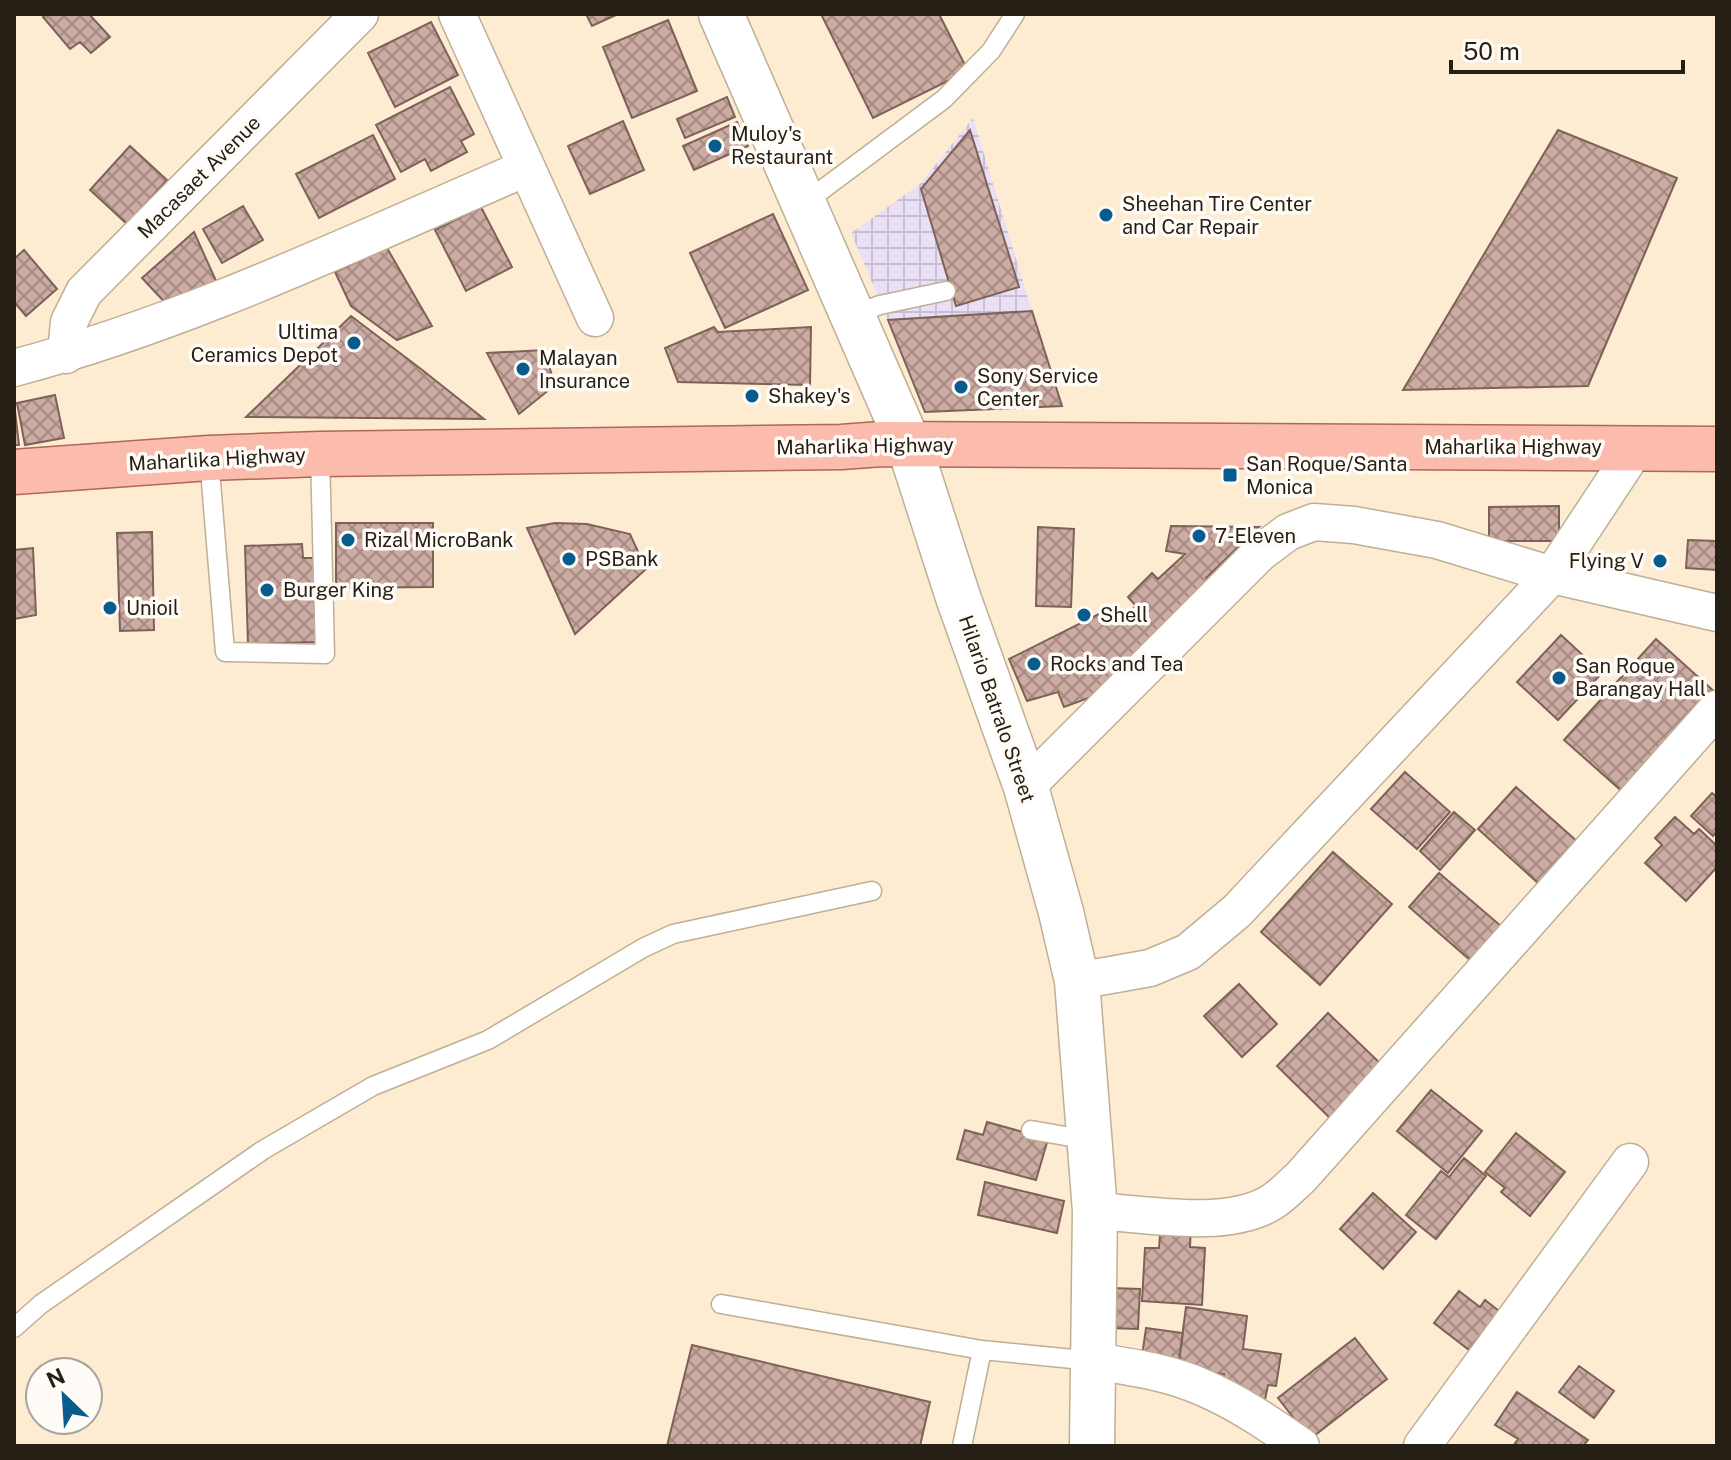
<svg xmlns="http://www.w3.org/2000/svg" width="1731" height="1460" viewBox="0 0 1731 1460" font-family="'Public Sans',sans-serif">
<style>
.industrial{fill:url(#industrial-grid)}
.building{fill:url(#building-cross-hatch);stroke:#7e6159;stroke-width:2}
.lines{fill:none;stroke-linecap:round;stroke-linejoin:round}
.service-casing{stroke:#bfaf95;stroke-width:21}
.minor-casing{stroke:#bfaf95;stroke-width:39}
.tertiary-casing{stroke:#bfaf95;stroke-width:47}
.primary-casing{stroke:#ae6855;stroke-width:47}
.service{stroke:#fff;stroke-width:18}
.minor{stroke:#fff;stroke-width:36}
.tertiary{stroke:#fff;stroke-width:44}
.primary{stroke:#fbbcad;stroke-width:44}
.poi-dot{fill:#085b8d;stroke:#fffbf6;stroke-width:3}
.labels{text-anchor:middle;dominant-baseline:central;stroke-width:7;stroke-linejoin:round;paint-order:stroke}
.poi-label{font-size:20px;fill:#251f15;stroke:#fffbf6;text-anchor:start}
.street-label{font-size:20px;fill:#251f15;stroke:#fffbf6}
</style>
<defs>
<pattern id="industrial-grid" width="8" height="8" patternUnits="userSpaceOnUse" patternTransform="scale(2)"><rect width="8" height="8" fill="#e9e0f6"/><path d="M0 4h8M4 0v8" fill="none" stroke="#c8c0d2"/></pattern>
<pattern id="building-cross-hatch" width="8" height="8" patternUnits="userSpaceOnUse" patternTransform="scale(2)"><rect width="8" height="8" fill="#ccaba3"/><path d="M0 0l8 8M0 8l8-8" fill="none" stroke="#a58b84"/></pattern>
</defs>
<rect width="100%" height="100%" fill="#fdecd1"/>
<path class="industrial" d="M973,118l59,193 -144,9 -37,-87 69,-49z"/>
<path class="building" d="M46,14h43l21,23 -19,16 -11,-11 -10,7 -27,-32z
M586,14h32l-26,12z
M821,14h118l29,57 -95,47z
M668,20l29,71 -65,27 -29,-71z
M431,22l27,53 -63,32 -27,-54z
M450,87l24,47 -13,7 6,11 -36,19 -6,-12 -24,13 -25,-47z
M727,97l8,20 -50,21 -8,-19z
M623,121l21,49 -54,24 -22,-48z
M737,122l11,24 -54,24 -11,-24z
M970,130l49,157 -63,19 -35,-117z
M1558,130l119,48 -89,208 -185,4z
M373,135l22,44 -76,39 -23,-44z
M130,146l37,34 -40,44 -37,-34z
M243,206l20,34 -41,23 -19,-34z
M481,207l31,60 -46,24 -31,-61z
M773,214l35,76 -83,38 -35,-75z
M194,232l27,60 -48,19 -31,-33z
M387,248l45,78 -35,14 -46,-34 -16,-34z
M24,250l33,39 -31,27 -12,-14v-43z
M1032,311l30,95 -137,6 -37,-92z
M351,316l70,53 63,50 -238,-2z
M714,327l4,5 93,-5 -1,58 -132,-3 -13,-34z
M544,350l11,35 -36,29 -32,-61z
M55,395l9,43 -39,7 -8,-42z
M14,402l5,43h-5z
M1559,506v35h-70v-34z
M336,523h97v64l-97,1z
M555,523l32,1 43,10 16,35 -71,65 -48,-106z
M1171,526l88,1 -53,51 7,7 -108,107 -41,15 -6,-15 -31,9 -18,-42 96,-48 13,10 18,-15 -8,-9 24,-24 6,6 27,-25 -19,-3z
M1038,527l36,2 -3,78 -35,-1z
M152,532l2,98 -34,1 -3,-98z
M1688,540l29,1v29l-31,-2z
M302,544l1,14h13l2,84 -70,2 -3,-98z
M33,548l3,67 -22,4v-69z
M1561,635l41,38 -44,47 -41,-38z
M1656,639l60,54 -91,101 -61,-54z
M1405,772l45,40 -33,37 -46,-40z
M1516,787l72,64 -39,42 -71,-64z
M1712,793l5,4v34l-4,5 -22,-20z
M1454,812l21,18 -35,40 -20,-19z
M1675,817l19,17 5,-5 18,17v21l-31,34 -41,-38 17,-18 -7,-7z
M1333,852l59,52 -72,81 -59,-53z
M1439,873l69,59 -30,35 -69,-60z
M1239,984l38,40 -35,33 -38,-41z
M1328,1013l57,55 -52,53 -56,-55z
M1431,1090l51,41 -34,42 -51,-42z
M987,1122l61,17 -12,41 -79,-21 8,-29 18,5z
M1516,1133l49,39 -35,44 -29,-24 4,-4 -20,-16z
M1464,1158l22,18 -50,63 -30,-24 35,-44 8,6z
M985,1182l79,19 -7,32 -79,-18z
M1373,1193l43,39 -33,37 -43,-40z
M1161,1222l30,2 -1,23 15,1 -3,57 -60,-4 3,-53h14z
M1112,1288l28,1 -2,40 -28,-1z
M1459,1291l21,16 5,-7 19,15 -31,38 -39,-30z
M1186,1307l61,9 -4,33 38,5 -5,32 -8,-1 -3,15 -44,-5 3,-21 -46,-6z
M1146,1328l37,5 -4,28 -37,-5z
M1355,1338l32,41 -77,60 -32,-41z
M692,1345l238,57 -10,44h-253z
M1579,1366l35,25 -20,27 -35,-26z
M1517,1392l71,48 -5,6h-70l5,-7 -23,-14z"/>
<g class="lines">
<defs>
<path id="service" d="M803,204l141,-105 47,-48 24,-37
M851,315l29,-10 66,-14
M209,458l16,194 100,2 -5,-200
M1031,1130l57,10
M721,1304l261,46
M14,1328l27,-24 222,-154 110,-64 115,-46 155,-92 30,-14 199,-43
M962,1446l20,-96 111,11"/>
<path id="minor" d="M457,14l138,304
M66,355l3,-33 15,-30 276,-278
M14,368c175,-46 346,-129 512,-200
M1026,787l234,-234 28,-21 26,-10 40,3 83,15 115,35 165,38
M1077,981l73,-13 38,-16 49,-41 315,-336 84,-127
M1095,1211c52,3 132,19 177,-9 11,-7 20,-17 29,-25l416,-468
M1094,1361c37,6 75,11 110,27 35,15 65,36 97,58
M1422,1446l208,-284"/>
<path id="tertiary" d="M721,14l188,431 49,152 68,190 35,125 16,69 18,230 -3,235"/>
<path id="primary" d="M14,472l195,-14 111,-4 521,-7 41,-3 835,5"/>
</defs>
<use href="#service" class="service-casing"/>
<use href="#minor" class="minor-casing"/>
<use href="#tertiary" class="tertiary-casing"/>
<use href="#primary" class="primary-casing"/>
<use href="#service" class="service"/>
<use href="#minor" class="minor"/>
<use href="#tertiary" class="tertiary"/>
<use href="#primary" class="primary"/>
</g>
<g class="poi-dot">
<circle cx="715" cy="146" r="8"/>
<circle cx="1106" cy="215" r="8"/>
<circle cx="354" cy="343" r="8"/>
<circle cx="523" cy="369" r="8"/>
<circle cx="961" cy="387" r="8"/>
<circle cx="752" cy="396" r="8"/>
<rect x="1222" y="467" width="16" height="16" rx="4"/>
<circle cx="1199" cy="536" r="8"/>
<circle cx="348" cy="540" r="8"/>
<circle cx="569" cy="559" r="8"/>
<circle cx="1660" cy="561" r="8"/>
<circle cx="267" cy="590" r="8"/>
<circle cx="110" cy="608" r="8"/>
<circle cx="1084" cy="615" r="8"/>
<circle cx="1034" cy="664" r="8"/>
<circle cx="1559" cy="678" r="8"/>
</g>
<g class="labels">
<g class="poi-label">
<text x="731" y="134">Muloy's<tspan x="731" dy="23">Restaurant</tspan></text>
<text x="1122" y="204">Sheehan Tire Center<tspan x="1122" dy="23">and Car Repair</tspan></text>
<text x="338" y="332" text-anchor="end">Ultima<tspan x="338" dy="23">Ceramics Depot</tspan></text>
<text x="539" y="358">Malayan<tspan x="539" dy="23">Insurance</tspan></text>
<text x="977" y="376">Sony Service<tspan x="977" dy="23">Center</tspan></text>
<text x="768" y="396">Shakey's</text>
<text x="1246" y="464">San Roque/Santa<tspan x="1246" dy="23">Monica</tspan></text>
<text x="1215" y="536">7-Eleven</text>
<text x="364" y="540">Rizal MicroBank</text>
<text x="585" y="559">PSBank</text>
<text x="1644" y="561" text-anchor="end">Flying V</text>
<text x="283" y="590">Burger King</text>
<text x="126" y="608">Unioil</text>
<text x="1100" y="615">Shell</text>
<text x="1050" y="664">Rocks and Tea</text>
<text x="1575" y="666">San Roque<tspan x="1575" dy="23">Barangay Hall</tspan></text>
</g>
<g class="street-label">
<text transform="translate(199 177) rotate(-45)">Macasaet Avenue</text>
<text transform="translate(865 446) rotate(-1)">Maharlika Highway</text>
<text x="1513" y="447">Maharlika Highway</text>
<text transform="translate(217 459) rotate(-3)">Maharlika Highway</text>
<text transform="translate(997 709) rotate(71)">Hilario Batralo Street</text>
</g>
</g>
<rect width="1731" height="1460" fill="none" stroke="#251f15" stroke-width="32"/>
<g transform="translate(64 1396) rotate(335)"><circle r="38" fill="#fffbf6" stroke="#a8a39c" stroke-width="2"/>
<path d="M0-6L14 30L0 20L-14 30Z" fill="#085b8d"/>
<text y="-12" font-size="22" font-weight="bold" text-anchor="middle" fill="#251f15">N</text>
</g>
<path d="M1451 60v12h232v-12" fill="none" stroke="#251f15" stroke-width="4"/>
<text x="1463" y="60" font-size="24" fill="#251f15" stroke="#fffbf6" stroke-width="6" paint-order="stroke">50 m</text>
</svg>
